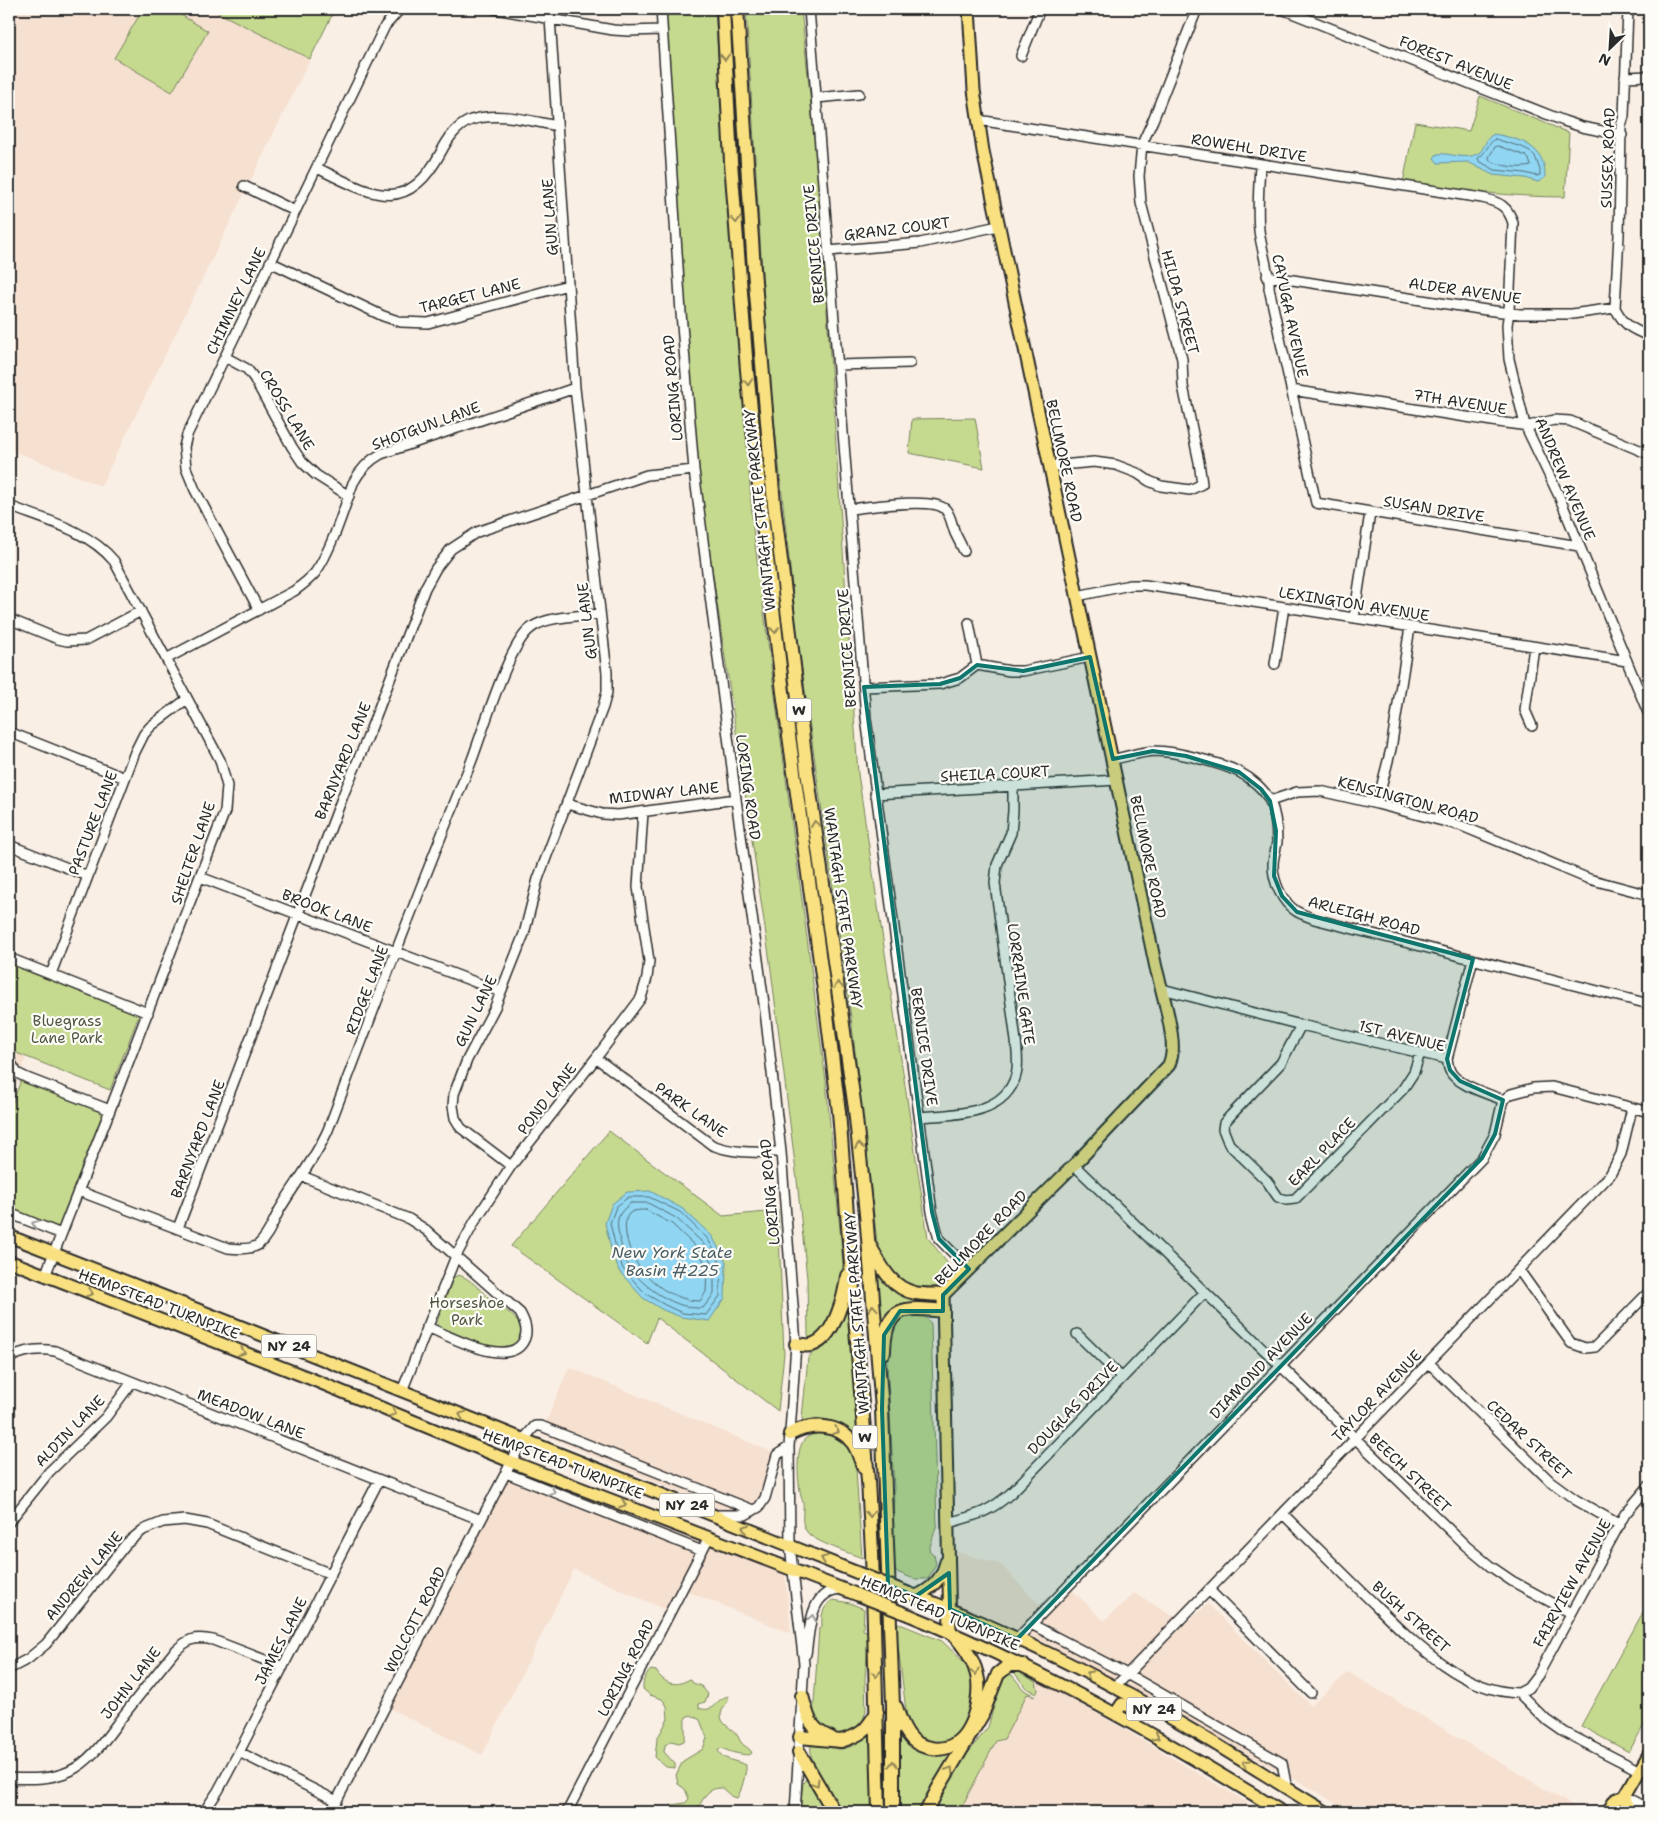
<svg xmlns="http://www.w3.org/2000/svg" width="1658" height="1821" viewBox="0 0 1658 1821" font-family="'Shantell Sans',sans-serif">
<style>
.built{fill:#f6e0d0}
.green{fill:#c5da8f;stroke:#78825d}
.water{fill:#90d5f1;stroke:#6891a2}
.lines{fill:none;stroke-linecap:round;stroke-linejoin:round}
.shore{stroke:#536f7a;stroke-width:1}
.minor-casing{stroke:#2b2b2b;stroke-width:12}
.major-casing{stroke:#2b2b2b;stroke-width:15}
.highway-casing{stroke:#2b2b2b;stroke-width:16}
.minor{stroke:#fdfcf7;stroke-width:9}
.major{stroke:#f9e181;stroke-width:11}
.highway{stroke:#f9e181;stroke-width:12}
.major-bridge-casing{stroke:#2b2b2b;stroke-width:15;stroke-linecap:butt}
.major-bridge{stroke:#f9e181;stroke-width:11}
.oneway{stroke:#928656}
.oneway2{stroke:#9e9e9b}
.marked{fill:#0f766e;fill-opacity:0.2;stroke:#0f766e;stroke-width:4;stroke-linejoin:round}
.labels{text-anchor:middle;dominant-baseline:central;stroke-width:4.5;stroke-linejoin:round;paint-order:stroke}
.shield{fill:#fdfcf7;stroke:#6a6a68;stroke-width:1}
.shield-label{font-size:14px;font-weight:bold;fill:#2b2b2b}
.street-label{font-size:15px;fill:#2b2b2b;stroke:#fdfcf7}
.park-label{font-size:15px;fill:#525744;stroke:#fdfcf7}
.water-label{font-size:16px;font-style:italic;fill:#495e66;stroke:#fdfcf7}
</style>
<rect width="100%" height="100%" fill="#faefe5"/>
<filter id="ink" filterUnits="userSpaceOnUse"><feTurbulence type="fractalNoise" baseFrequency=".02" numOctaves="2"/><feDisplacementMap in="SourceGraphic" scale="10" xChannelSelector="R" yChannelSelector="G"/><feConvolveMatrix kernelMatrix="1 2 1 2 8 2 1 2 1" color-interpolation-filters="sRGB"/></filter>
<g filter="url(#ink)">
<path class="built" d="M9,9h202l99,50 -209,427 -92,-37z
M9,1051l17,6 -17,49z
M569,1367l208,87 -28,67 -208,-87z
M514,1469l271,105 6,59 -105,-42 -11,23 -101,-45 -92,186 -93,-47z
M951,1550l49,14 43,44 22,-25 39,38 30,-28 52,31 22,-20 103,102 37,-34 235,140h-234l-40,-25 -273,-148 -81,-34z
M1032,1678l75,41 156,93h-304l37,-71 8,-2 23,-45 7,3 3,-4 1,-3 -2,-8z"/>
<path class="green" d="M143,9h28l37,22 -36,61 -58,-34z
M211,9h124l-25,50z
M665,9h50l20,298 7,66 11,156 73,553 14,147 3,36 -7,35 -15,36 -11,3 -2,-4 -1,-57 -10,-98 -27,-218 -73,-495 -19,-244z
M746,9h55l16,153 41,612 70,464 27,35 -15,12 -12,4 -20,-3 -17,-12 -13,-23 -27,-234 -53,-375 -31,-287z
M1480,96l89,37 -4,64c-54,0 -108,-7 -162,-14l12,-61 54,9z
M975,418l9,50 -75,-15 3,-34z
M9,964l130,51 -29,75 -101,-40z
M21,1080l84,33 -44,115 -52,-20v-96z
M609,1131l114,85 55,-5 6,143 -6,57 -121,-93 -10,25 -136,-97z
M877,1270c12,16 20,22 38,30l1,4 -24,7 -8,10 -4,-2z
M458,1275c11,2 22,15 31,23 11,9 41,24 29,42 -5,8 -11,10 -20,11l-60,-25 -1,-4 16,-44z
M849,1312l12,140 -9,-14 -45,-15 -4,-2 -1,-3 6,-60 5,-6c18,-2 25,-24 32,-39z
M912,1315c9,0 14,0 19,9l6,200 -8,26 5,5 2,9 -8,15h-14l-22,-9 2,-82 -8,-145c5,-18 9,-21 26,-28z
M826,1432l13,5 13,12 4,21 6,88c-12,-5 -48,-16 -55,-26 -7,-9 -3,-19 -4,-30 -1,-3 -3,-7 -3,-11 -2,-13 -5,-42 5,-52 5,-5 14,-6 21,-7z
M833,1600l17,3 14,6 -1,21 6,2 -4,46 1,33 -3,9 -5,8 -20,8 -12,-4 -13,-14 6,-90 3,-2c-1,-13 1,-19 11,-26z
M1649,1601v115l-20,36 -48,-26z
M895,1622l47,19 26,25 5,21v19l-8,20 -13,15 -19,4 -15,-5 -10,-13z
M651,1670l5,1c9,14 20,16 34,8l3,4 8,3 7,8 -3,8 -6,2v4c16,6 16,-10 30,-12 -1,7 -7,12 -8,18 -1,11 12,14 16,21 2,2 2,5 4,7 3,5 8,5 11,11l-3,2c-10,-1 -18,-2 -27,-7l-4,2c4,11 18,10 28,15 1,5 -5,28 -9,33l-6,-2 -9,-8c-17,0 -18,11 -26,24h-20l-5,-7 14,-2 4,-4 -4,-10 -7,-5 -2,-9 7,-14 20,-12 4,-11 -7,-18 -9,-5 -5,2c-3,8 1,15 -2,24l-5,2 -8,-2 -6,4 -1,7 11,12v4l-9,-1 -11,-10 2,-18 11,-20 -1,-13 -5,-7 -12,-4 -7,-6c0,-8 1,-13 8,-19z
M1016,1670l20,12 2,8 -1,3 -11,-5 -12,-16z
M1006,1674l6,1 12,15 11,6 -8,-2 -23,45 -8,2 -37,71h-27l18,-35 38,-50 10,-35z
M869,1735l3,24 1,53h-33c-11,-17 -32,-47 -29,-68 10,0 18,4 28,5 12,0 21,-8 30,-14z
M899,1735l17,15 16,5 18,-1 1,3 -17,24 -15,31h-20l-1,-74z
M806,1779l1,2 19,31h-26l3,-29z"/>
<path class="water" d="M1494,134c27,5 52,12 51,44l-7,4 -13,-4 -32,-3 -25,-13 -30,1 -4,-5 3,-4c14,-2 30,8 43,-2 6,-6 5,-14 14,-18z
M650,1191l33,18 29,27 14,26 -1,36 -16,23 -28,-4 -18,-7 -20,-12 -24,-27 -8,-22 -6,-26 7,-19 15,-12z"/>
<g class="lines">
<path class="shore" d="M1495,139l27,8 8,4 5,5 5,14v5l-3,1 -12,-3 -30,-3 -16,-9 -1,-3c8,-4 9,-14 17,-19z
M1498,146l28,10 3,3 2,7c-12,3 -30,0 -41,-5l-1,-4 6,-10z
M629,1197h20l31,15 28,27 13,25 -1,32 -14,19 -24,-2 -17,-8 -19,-11 -23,-25 -7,-21 -6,-25 6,-16z
M631,1203h17l28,15 27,25 11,23v28l-11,14c-26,2 -60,-20 -74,-42 -5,-7 -7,-18 -9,-26 -4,-18 -5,-25 11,-37z
M646,1210l26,14 25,24 10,19 -1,25 -6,9c-15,0 -35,-8 -46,-19 -6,-5 -14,-13 -18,-20 -7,-10 -19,-47 -2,-51 4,-1 9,-1 12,-1z"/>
<defs>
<path id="minor" d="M495,9l118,21 15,1 34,-1
M661,9l20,304 13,157 42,329 29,212 16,141 15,192 -7,103 1,99 14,118 -9,148
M809,9l57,709 66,494 7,27 30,30
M1282,9l282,112 18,6 40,8
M1021,56l19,-47
M1625,77l24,-1
M816,98l43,-4
M978,120l504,78c17,4 26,8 31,25l-4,88 -2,14 2,34 16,66 34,71 90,219
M1260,164c-1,22 -3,44 -1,66 1,13 12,50 10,58l47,215 263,43
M317,168c52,25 89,51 124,-16 7,-13 15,-26 30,-32 27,-9 59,1 86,6
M244,186l51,25
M828,251l92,-8 78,-17
M270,262l113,54 18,6 27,1 140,-38
M1267,276l219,34 34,4h52l43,-6c9,17 16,21 34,28
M1615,308l4,-73 2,-109 3,-10 4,-107
M225,357l22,12 7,9 38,69 10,15 14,13 33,21
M838,365l72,-2
M1291,390l214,33 24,3 25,-6 16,1 79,33
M1050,466l44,-4 22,3 21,8 12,8 12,5 29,4 12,-6 -3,-22 -16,-76 -1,-27 -41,-156 -2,-27 3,-32 11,-24 44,-111
M9,506c36,14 79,24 105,55l106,199 7,26 -2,25 -115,299 -65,166
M850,509c19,-2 82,-12 95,0 6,6 7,17 10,24 3,6 6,12 9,18
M1077,596l53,-11h15l482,76
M259,610l-64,-120 -9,-22 -2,-21 3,-12 198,-409 15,-17
M1354,618l16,-105
M9,619l49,20 9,2 19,-1 55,-29
M969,623l8,42
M166,659l128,-68c7,-5 15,-11 21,-18 16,-22 29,-64 38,-90 7,-13 15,-22 28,-29l194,-66
M1275,664l9,-57
M864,687l76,-3 20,-6 17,-13 33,6h13l67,-14
M1532,726l-7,-16 9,-63
M9,732l116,46
M1113,759c13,-2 27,-7 41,-8 21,0 67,12 85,21 12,6 25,17 31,29 5,11 7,29 7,41 -1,8 -4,15 -4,23 0,17 9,37 23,46 6,4 12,5 18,8l335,85
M875,794l242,-14
M1270,801l27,-9 23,-1 57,13 85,22 127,53 60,16
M567,804l35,10 16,1 118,-16
M1377,804l14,-55 19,-122
M9,845l79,31
M200,877l301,115
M9,958l139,55
M51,974l84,-222 9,-18 7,-8 36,-27
M1162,989l139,36 146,34c1,4 1,8 3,12 6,14 39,23 53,29l8,-6 22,-6 19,-1 97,25
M1301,1025l-20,38 -50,52 -7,8 -1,6 6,15 38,37 11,16 8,3 9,-1 108,-110 11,-17 6,-19
M596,1058l116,87c23,9 45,7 69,7
M1447,1059l26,-100
M9,1060l8,13 10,5 83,32
M920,1117c33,-3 85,-1 96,-42 3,-11 1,-23 0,-34l-21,-158 2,-18 14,-32 2,-22v-24
M1074,1165l392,381 24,20 22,15 59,32
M511,1166l-50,-38 -6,-10 -2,-12 1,-12 13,-34 28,-53 29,-73 14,-55 65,-172 4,-15v-19l-32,-285 -25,-370
M302,1176l107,43 17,11 94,83c5,9 9,19 3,29 -16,27 -75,-7 -96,-15
M79,1191l149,57c9,1 22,2 30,-3 11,-9 15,-24 22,-36 16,-27 35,-50 48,-79 46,-122 92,-244 142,-365 12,-30 38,-121 61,-137 15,-12 50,-12 69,-14
M9,1213l52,21
M178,1228l166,-435 23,-54 58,-151 11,-20 15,-19 26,-17 170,-57 47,-5
M1519,1270l52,73 14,5 10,-1 54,-55
M1077,1334l45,44
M9,1358c15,-8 29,-10 46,-7l426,169
M1429,1363l121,118 26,19 44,25
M402,1391l54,-135 19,-35 36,-55 85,-108 45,-60 6,-20 2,-17 -11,-74 5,-75
M506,1473l196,78
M1283,1514c26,26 53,52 79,78 42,40 95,100 157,101l25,25 20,14 76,39
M719,1515h26l14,-8 6,-9 12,-43 12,-8
M9,1522l40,-50 57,-55 26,-35
M948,1523c29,-8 40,-10 63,-30l194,-201
M1209,1590l102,103
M1031,1624l96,50 155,89 5,26
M1017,1639l465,-481 13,-24 8,-34
M806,1654c4,-25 3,-63 35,-65
M9,1669l19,-10 18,-15 80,-100 17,-14 20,-8 22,-2 22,4 124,50
M1115,1687l495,-512 11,-21 11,-46
M1519,1693l9,-5 10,-13 87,-161 24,-28
M239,1752l98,49
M9,1778c20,1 41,2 61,-7 23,-11 38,-36 53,-55 17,-22 34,-43 51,-64 14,-13 20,-16 39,-12l70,27
M1625,1796l24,13
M204,1812l14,-21 21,-39 140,-272
M331,1812l150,-292 42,-80 12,-14h6l212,84
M567,1812l142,-275"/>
<path id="major" d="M9,1236l238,93 611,244
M9,1261l300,117 203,84 346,133
M908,1593c104,39 203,89 299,146 40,24 79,49 119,73
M916,1596c16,-7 26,-17 30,-34
M909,1615c131,53 253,123 373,197
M950,1631l-7,-336 131,-130 95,-100c1,-4 3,-8 3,-12 3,-18 -11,-66 -16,-85l-173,-817 -9,-61 -5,-81
M1116,1713l6,-9 24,7
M1608,1812l7,-12 10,-4 24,-42
M1624,1812l3,-6 -2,-10"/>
<path id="highway" d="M723,9l8,153 16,208 16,155 20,167 41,298 15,122 29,369 4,71 7,260
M737,9l17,261 20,234 33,267 48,338 11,105 16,195 11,296v107
M870,1246c11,20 21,42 45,47 9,2 19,1 28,2
M796,1344c7,1 14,3 20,-1 19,-9 29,-48 31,-67
M884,1352c1,-47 20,-45 59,-41
M790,1434c20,-11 47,-11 62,8 6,7 8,18 12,26
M802,1696c6,21 7,33 29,42
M896,1707c4,12 8,25 18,34 5,4 11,6 17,7 36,7 50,-40 47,-68 -3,-19 -14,-35 -28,-49
M800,1737l41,4c20,-6 25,-10 36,-29
M799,1752l35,60
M926,1812l13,-25 43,-72 16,-41 11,-9h14"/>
</defs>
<use href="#minor" class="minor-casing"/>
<use href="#major" class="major-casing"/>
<use href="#highway" class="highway-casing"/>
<use href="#minor" class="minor"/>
<use href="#major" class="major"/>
<use href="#highway" class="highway"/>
<defs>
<path id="major-bridge" d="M858,1573l50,20
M858,1595l51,20"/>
</defs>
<use href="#major-bridge" class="major-bridge-casing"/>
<use href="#major-bridge" class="major-bridge"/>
</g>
<defs><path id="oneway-chevron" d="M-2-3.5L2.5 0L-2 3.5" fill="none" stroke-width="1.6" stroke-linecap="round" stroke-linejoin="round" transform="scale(1.25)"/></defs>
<g class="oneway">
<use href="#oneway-chevron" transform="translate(725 57) rotate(87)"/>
<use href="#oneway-chevron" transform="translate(736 220) rotate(86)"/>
<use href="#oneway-chevron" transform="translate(748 382) rotate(84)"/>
<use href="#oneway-chevron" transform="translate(775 630) rotate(83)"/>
<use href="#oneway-chevron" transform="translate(815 824) rotate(-98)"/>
<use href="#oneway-chevron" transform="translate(838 985) rotate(-97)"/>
<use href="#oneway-chevron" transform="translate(859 1146) rotate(-96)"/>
<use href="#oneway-chevron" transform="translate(90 1293) rotate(21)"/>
<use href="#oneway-chevron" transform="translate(873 1308) rotate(-95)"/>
<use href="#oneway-chevron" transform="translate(242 1352) rotate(21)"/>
<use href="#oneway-chevron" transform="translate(393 1413) rotate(22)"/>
<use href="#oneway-chevron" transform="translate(462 1415) rotate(-158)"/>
<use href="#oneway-chevron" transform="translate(836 1431) rotate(23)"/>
<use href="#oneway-chevron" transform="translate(623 1504) rotate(21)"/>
<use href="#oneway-chevron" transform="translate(870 1514) rotate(87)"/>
<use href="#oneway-chevron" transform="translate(745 1528) rotate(-159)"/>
<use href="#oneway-chevron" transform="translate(824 1559) rotate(-158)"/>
<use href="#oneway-chevron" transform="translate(975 1672) rotate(75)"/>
<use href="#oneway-chevron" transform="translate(876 1674) rotate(88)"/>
<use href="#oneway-chevron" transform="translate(1089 1674) rotate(-152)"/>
<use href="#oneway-chevron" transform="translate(1156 1737) rotate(30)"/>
<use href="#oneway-chevron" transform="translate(1246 1763) rotate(-148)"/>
<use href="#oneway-chevron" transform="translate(893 1764) rotate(-91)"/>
<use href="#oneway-chevron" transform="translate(950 1770) rotate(-57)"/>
<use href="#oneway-chevron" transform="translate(816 1783) rotate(59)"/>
</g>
<g class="oneway2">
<use href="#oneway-chevron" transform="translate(35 1224) rotate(-158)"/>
<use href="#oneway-chevron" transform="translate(552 1491) rotate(21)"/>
<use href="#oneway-chevron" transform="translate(812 1618) rotate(-80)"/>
</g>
</g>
<path class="marked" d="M1090,657l23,102 40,-8 33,5 53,16 22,17 9,12 6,30 -2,45 8,20 15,16 176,47 -26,100 3,11 10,11 43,19 -8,34 -13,24 -465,481 -67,-30 -1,-36 -33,23 -28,-11 -6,-176 2,-74 16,-24h43v-16l26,-26 -30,-30 -7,-27 -68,-525 76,-3 20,-6 17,-13 46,6z"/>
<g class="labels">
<g class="shield">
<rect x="786.5" y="698.5" width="25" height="23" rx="4"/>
<rect x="261.5" y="1334.5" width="55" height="23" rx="4"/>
<rect x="852.5" y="1425.5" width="25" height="23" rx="4"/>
<rect x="659.5" y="1493.5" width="55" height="23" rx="4"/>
<rect x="1126.5" y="1697.5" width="55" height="23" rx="4"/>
</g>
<g class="shield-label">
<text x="799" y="710">W</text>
<text x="289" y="1346">NY 24</text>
<text x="865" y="1437">W</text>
<text x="687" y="1505">NY 24</text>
<text x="1154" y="1709">NY 24</text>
</g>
<g class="street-label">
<text transform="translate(1456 63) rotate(22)">FOREST AVENUE</text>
<text transform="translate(1249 148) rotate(9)">ROWEHL DRIVE</text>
<text transform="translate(1608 158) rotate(-88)">SUSSEX ROAD</text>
<text transform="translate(550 217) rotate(-94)">GUN LANE</text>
<text transform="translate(897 229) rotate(-7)">GRANZ COURT</text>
<text transform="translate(814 244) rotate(-95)">BERNICE DRIVE</text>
<text transform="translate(1465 291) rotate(8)">ALDER AVENUE</text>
<text transform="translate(470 296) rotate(-14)">TARGET LANE</text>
<text transform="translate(236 301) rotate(-64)">CHIMNEY LANE</text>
<text transform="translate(1180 302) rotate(75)">HILDA STREET</text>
<text transform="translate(1290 316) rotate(78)">CAYUGA AVENUE</text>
<text transform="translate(673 388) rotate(-95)">LORING ROAD</text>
<text transform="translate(1460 402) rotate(9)">7TH AVENUE</text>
<text transform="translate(287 410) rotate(59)">CROSS LANE</text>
<text transform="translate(426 426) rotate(-20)">SHOTGUN LANE</text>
<text transform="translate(1064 461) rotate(78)">BELLMORE ROAD</text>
<text transform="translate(1565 479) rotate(67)">ANDREW AVENUE</text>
<text transform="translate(1434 509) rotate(9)">SUSAN DRIVE</text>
<text transform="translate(760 510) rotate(-96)">WANTAGH STATE PARKWAY</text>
<text transform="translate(1354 604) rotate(9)">LEXINGTON AVENUE</text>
<text transform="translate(587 621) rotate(-97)">GUN LANE</text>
<text transform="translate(847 648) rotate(-94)">BERNICE DRIVE</text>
<text transform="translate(343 761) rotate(-68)">BARNYARD LANE</text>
<text transform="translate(995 774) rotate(-3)">SHEILA COURT</text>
<text transform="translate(748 787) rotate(82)">LORING ROAD</text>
<text transform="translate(664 793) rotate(-6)">MIDWAY LANE</text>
<text transform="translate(1408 800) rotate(15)">KENSINGTON ROAD</text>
<text transform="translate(93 823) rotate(-69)">PASTURE LANE</text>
<text transform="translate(193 853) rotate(-71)">SHELTER LANE</text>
<text transform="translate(1148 857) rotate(78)">BELLMORE ROAD</text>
<text transform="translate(843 908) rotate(82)">WANTAGH STATE PARKWAY</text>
<text transform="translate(327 911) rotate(21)">BROOK LANE</text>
<text transform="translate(1364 916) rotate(15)">ARLEIGH ROAD</text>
<text transform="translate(1021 984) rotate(82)">LORRAINE GATE</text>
<text transform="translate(367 990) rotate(-69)">RIDGE LANE</text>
<text transform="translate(476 1011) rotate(-64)">GUN LANE</text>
<text transform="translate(1402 1036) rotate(14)">1ST AVENUE</text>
<text transform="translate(924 1047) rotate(82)">BERNICE DRIVE</text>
<text transform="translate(547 1099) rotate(-52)">POND LANE</text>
<text transform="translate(691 1110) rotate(35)">PARK LANE</text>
<text transform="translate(198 1139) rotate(-69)">BARNYARD LANE</text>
<text transform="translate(1322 1152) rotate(-46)">EARL PLACE</text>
<text transform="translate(770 1192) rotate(-95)">LORING ROAD</text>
<text transform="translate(981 1238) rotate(-46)">BELLMORE ROAD</text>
<text transform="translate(159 1304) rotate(21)">HEMPSTEAD TURNPIKE</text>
<text transform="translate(857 1313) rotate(-94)">WANTAGH STATE PARKWAY</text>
<text transform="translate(1261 1366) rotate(-46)">DIAMOND AVENUE</text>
<text transform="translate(1377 1396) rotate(-46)">TAYLOR AVENUE</text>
<text transform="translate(1073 1408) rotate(-46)">DOUGLAS DRIVE</text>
<text transform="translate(251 1414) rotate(21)">MEADOW LANE</text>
<text transform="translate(70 1431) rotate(-46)">ALDIN LANE</text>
<text transform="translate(1529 1440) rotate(43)">CEDAR STREET</text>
<text transform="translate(563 1464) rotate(21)">HEMPSTEAD TURNPIKE</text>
<text transform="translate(1410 1473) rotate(44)">BEECH STREET</text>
<text transform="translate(84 1576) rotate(-50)">ANDREW LANE</text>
<text transform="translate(1572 1583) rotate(-61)">FAIRVIEW AVENUE</text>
<text transform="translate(940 1613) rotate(23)">HEMPSTEAD TURNPIKE</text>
<text transform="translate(1411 1617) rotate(42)">BUSH STREET</text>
<text transform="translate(415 1620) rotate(-63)">WOLCOTT ROAD</text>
<text transform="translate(281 1641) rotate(-63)">JAMES LANE</text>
<text transform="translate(626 1668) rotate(-63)">LORING ROAD</text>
<text transform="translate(131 1683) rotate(-52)">JOHN LANE</text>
</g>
<g class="park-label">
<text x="67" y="1021">Bluegrass<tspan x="67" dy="17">Lane Park</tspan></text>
<text x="467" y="1303">Horseshoe<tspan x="467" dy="17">Park</tspan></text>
</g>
<g class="water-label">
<text x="672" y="1252">New York State<tspan x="672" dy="18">Basin #225</tspan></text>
</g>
</g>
<rect width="1658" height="1821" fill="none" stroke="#fdfcf7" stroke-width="30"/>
<rect x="15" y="15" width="1628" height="1791" fill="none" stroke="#2b2b2b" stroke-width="2" filter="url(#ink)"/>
<g transform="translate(1610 48) rotate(205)" stroke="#fdfcf7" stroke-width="4" paint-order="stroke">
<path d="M0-4L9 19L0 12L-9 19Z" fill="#2b2b2b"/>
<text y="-8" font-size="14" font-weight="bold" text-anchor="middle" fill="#2b2b2b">N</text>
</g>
</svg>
